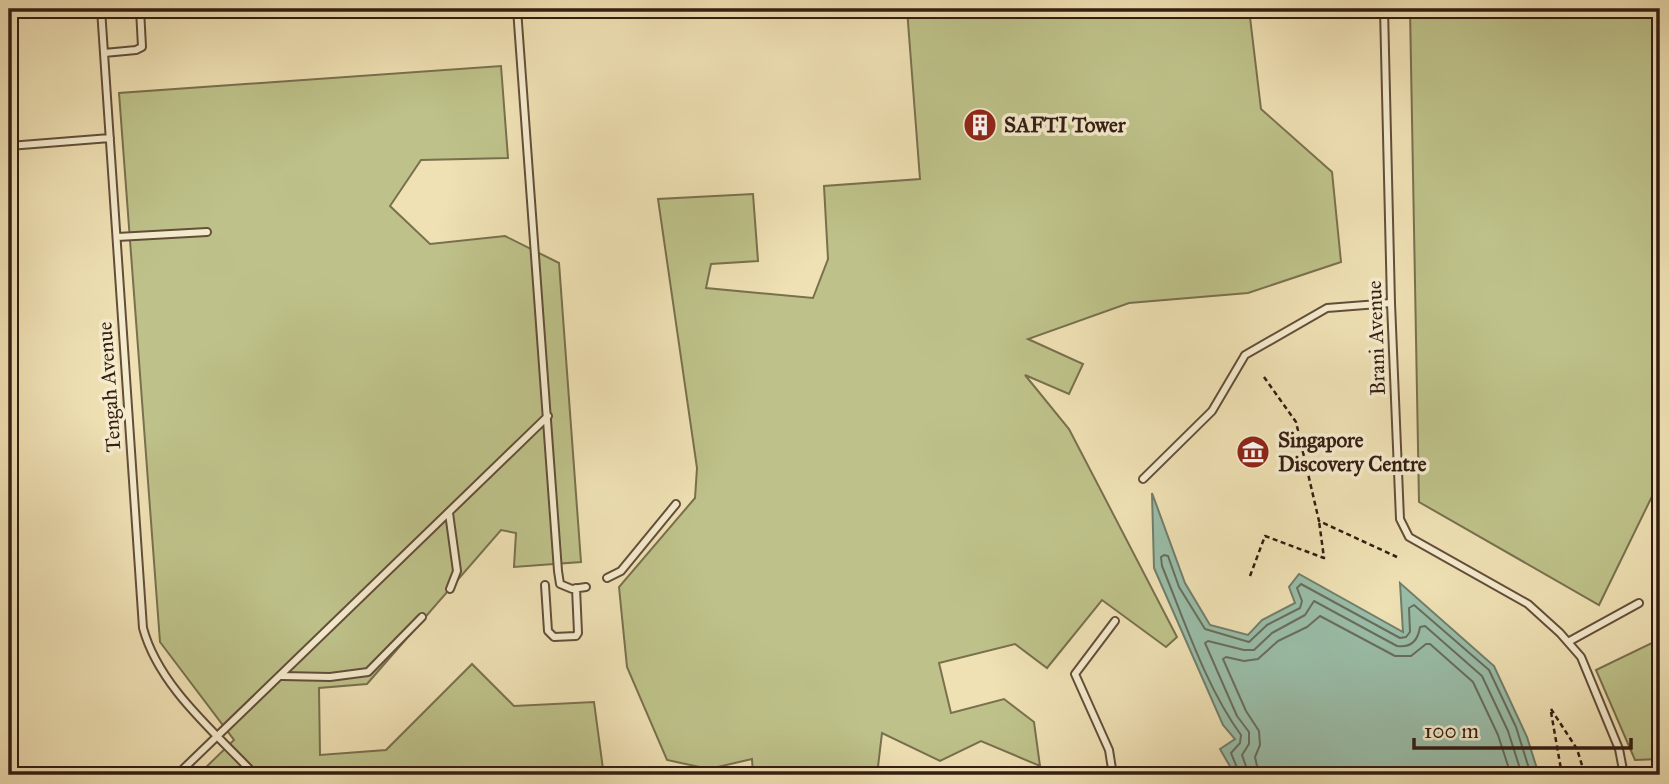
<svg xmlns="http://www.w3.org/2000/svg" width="1669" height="784" viewBox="0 0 1669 784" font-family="'IM FELL Great Primer',serif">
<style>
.green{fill:#bec28a;stroke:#79704e;stroke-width:2}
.water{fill:#9abea9;stroke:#717e6d;stroke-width:2}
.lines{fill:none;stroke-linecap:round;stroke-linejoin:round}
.shore{stroke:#676e5e;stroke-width:2}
.service-casing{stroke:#634e3a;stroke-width:10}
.path{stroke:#341d12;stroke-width:2.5;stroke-dasharray:5 3.5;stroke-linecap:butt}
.service{stroke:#f5ecce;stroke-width:6}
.labels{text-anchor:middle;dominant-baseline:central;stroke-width:7;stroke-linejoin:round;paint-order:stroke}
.poi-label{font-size:21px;font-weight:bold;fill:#341d12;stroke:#f5ecce;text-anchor:start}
.street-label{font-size:21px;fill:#341d12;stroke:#f5ecce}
</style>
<rect width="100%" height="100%" fill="#efe1b4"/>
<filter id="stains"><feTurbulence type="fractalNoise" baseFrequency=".00286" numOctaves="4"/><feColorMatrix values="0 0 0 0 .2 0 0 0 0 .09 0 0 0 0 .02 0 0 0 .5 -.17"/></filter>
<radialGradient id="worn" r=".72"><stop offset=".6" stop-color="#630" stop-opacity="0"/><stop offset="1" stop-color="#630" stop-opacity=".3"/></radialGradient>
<path class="green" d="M907,9h342l12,100 71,63 9,90 -93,31 -119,10 -101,36 55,25 -14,30 -44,-19 44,54 108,208 -11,10 -64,-47 -55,68 -32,-24 -76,19 12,50 53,-14 30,23 6,44 -59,-25 -41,20 -58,-28 -5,42h-124l-1,-16 -43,10 -42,-9 -40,-93 -8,-80 76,-89 2,-30 -39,-269 95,-5 5,67 -47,3 -5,24 107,10 15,-39 -4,-73 96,-7z
M1410,9h250v471l-61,125 -180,-103z
M501,66l7,92 -87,2 -31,46 40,38 75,-8 54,27 22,299 -67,5 2,-34 -15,-3 -134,154 -48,4 1,67 66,-5 86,-86 42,42 80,-4 9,67 5,6h-410l36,-35 -74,-98 -41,-549z
M1660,639v120l-25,1 -39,-90z"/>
<path class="water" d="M1152,493l33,90 25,42 38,10 14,-15 33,-17 -6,-16 10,-13 104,58 -3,-49 94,83 33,71 12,38h-304l-15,-26 15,-10 -12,-14 -69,-157z"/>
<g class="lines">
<path class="shore" d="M1240,775l-9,-22 9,-10 1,-8c-35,-48 -56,-113 -79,-169l-1,-9 3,-2 4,1 11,31 26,42 44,13 18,-17 33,-17 2,-7 -5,-13 4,-4 99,54 6,-1 4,-5 -1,-24 5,-3 75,65 27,57 15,48
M1249,775l-7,-20 7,-11v-12l-12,-16 -32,-73 3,-2 36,9h10l18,-17 33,-18 9,-14 83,45c14,2 21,-6 23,-19l5,-1 57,50 26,55 14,44
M1259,775l-4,-18 5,-12 -1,-14 -13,-20 -23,-52 3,-2 18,4 14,-2 20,-18 29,-14 13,-11 75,40h16l15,-12h4l43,38 25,53 13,40"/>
<defs>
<path id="service" d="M101,9l42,619c16,59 72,104 112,147
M517,9l41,562 2,13 12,5 14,-2
M1384,9l7,294 9,216 9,18 119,67 32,29 21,24 38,92 5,26
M104,53l32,-3 6,-3 -2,-38
M9,146l101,-8
M117,237l90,-5
M1143,479l69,-68 33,-56 82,-47 64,-5
M449,513l8,58 -7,18
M607,578l14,-7 55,-67
M545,585l3,46 6,6 22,-1 2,-3 -2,-45
M1568,642l71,-39
M282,676l48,1 38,-5 54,-55
M177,775l371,-359
M1113,775l-4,-25 -34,-76 40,-53"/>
</defs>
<use href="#service" class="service-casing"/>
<path class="path" d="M1264,377l32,45 23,99 78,36
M1250,576l15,-40 59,22 -5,-37
M1551,709l26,40 8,26
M1551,712l11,63"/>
<use href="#service" class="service"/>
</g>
<defs>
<symbol id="building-disc" viewBox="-11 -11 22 22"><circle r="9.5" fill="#8f2418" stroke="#f5ecce"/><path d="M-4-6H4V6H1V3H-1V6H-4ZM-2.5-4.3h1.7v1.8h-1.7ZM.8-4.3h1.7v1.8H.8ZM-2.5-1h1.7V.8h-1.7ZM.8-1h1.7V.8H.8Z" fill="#fff"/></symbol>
<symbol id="museum-disc" viewBox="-11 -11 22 22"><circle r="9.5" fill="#8f2418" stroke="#f5ecce"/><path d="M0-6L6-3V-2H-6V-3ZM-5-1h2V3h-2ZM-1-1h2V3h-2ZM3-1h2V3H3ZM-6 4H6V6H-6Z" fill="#fff"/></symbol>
</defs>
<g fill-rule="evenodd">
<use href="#building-disc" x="961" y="106" width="38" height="38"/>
<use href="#museum-disc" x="1234" y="433" width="38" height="38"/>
</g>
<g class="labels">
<g class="poi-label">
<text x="1004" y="125">SAFTI Tower</text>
<text x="1278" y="440">Singapore<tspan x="1278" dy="24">Discovery Centre</tspan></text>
</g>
<g class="street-label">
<text transform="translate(1376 338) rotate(-92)">Brani Avenue</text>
<text transform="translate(109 387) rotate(-94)">Tengah Avenue</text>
</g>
</g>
<rect width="1669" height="784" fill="none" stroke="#efe1b4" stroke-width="35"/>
<rect x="10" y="10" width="1648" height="763" fill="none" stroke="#341d12" stroke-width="3.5"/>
<rect x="18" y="18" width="1634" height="749" fill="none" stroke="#341d12" stroke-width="2"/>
<path d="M1414 738v10h217v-10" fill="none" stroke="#341d12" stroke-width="3.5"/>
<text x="1424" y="738" font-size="21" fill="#341d12" stroke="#f5ecce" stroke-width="5" paint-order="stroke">100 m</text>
<rect width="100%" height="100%" filter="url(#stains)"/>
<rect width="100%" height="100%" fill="url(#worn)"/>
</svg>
